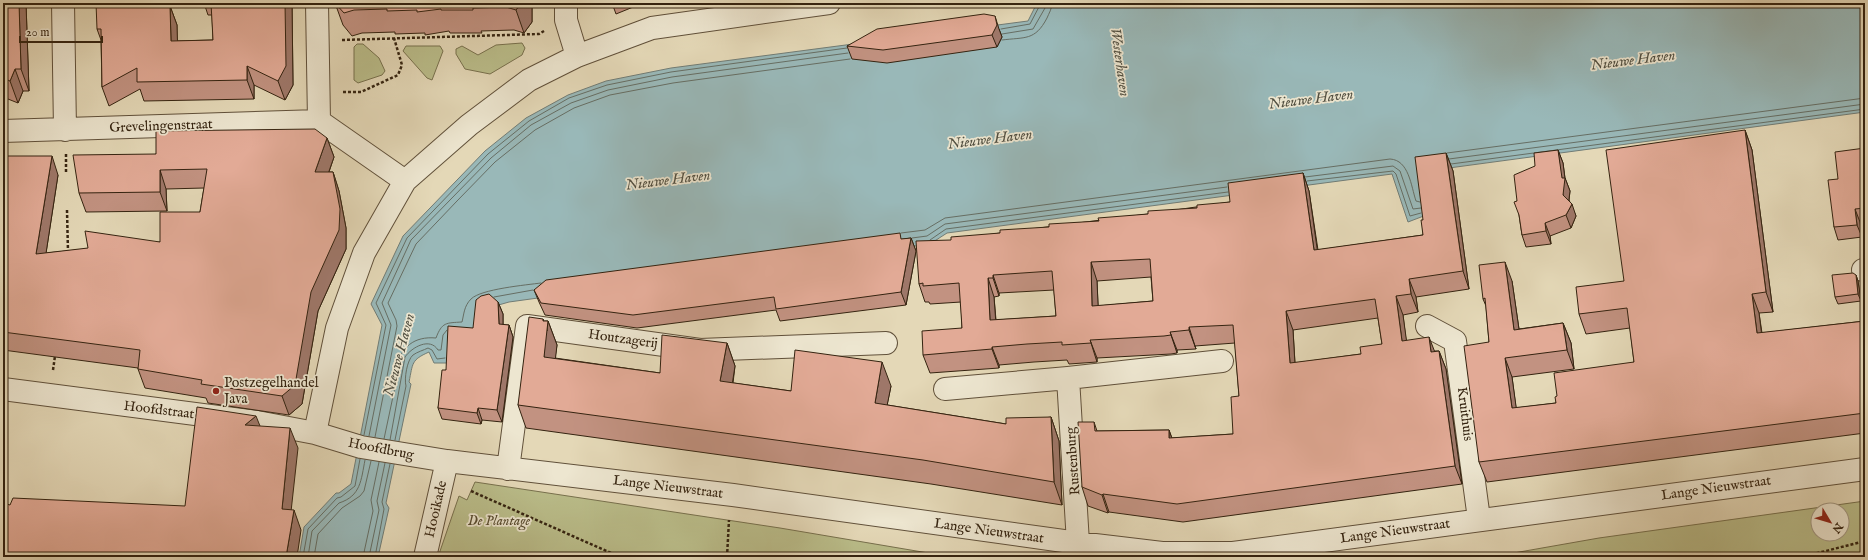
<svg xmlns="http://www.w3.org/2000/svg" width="1868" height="560" viewBox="0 0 1868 560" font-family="'IM FELL English',serif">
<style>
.green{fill:#babd8a;stroke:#77704d;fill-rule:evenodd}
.water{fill:#99b8b8;stroke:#717c75}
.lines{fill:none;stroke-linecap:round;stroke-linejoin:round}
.shore{stroke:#666e64;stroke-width:1}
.minor-casing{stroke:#60503a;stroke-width:24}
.path{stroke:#342310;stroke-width:2.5;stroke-dasharray:3 2;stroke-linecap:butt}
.minor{stroke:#ede6d0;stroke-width:22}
.wall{fill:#c29281;stroke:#342310;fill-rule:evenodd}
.shaded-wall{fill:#9e7769;stroke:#342310}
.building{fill:#e2aa96;stroke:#342310;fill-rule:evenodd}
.poi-dot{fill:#8f2418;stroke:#ede6d0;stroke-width:1.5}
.labels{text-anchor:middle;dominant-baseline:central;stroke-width:3.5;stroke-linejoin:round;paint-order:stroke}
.street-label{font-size:14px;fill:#342310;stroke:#ede6d0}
.poi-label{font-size:14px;fill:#342310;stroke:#ede6d0;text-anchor:start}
.park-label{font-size:14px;font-style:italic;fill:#564a2e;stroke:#ede6d0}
.water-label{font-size:15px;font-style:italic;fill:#525042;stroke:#ede6d0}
</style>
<rect width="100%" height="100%" fill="#e4d8b7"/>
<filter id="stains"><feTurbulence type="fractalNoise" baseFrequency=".005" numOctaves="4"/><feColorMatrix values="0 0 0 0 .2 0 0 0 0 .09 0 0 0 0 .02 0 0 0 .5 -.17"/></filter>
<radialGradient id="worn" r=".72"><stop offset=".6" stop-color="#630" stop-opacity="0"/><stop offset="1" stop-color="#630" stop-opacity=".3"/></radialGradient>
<path class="green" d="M522,43l3,5 -3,7 -32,19 -25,-5 -9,-15v-5l6,-3 16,9 18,-10z
M357,44h6l16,14 6,13 -3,4 -24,8 -4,-3v-33z
M406,46h34l3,5 -11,29 -5,-2 -24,-27z
M475,482l305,46 172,29h-514l21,-61 8,4z
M1865,501v56h-374l108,-19zM1818,510h24v24h-24z"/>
<path class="water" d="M1039,3h826v109l-431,58 8,39 -34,13 -16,-48 -445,59 -17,11 -421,58 -28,8 -4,28 -28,25h-15l-5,-11c-18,8 -16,11 -20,30l2,2 -25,119 3,5 -11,49h-79l5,-30 32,-34h3l12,-9 31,-159 -11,-21 32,-68 82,-85 41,-33 42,-23 38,-14 65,-13 357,-47 8,-16z"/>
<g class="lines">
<path class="shore" d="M1001,29l29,-5 11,-21
M1002,34l31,-5 12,-21 1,-5
M1002,40c23,-3 33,1 45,-22 2,-5 5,-9 5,-15
M1447,153l418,-55
M1449,159l416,-55
M1451,164l414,-55
M1305,177l88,-11 7,5 13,38 8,-1
M1307,181l86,-10 3,3 14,42 11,-3
M901,233l24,-3 20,-12 445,-59c19,1 21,27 26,42l4,1
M912,238l15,-2 18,-12 282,-37
M930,240l16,-11 282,-37
M494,297l39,-7
M364,435l22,-110 -10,-22 31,-65 81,-84 41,-33 40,-23 38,-13 64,-13 176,-24
M369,436l22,-111 -9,-22 29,-63 80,-82 40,-33 40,-22 37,-13 64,-13 176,-24
M375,437l22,-111 -1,-6 -8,-17 28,-59 41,-43 38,-39 40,-32 39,-22 36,-13 63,-12 177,-24
M384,439l11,-52c-1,-6 0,-12 1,-19 5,-21 18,-32 40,-30 6,-16 10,-15 26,-16 2,-8 2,-16 9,-23 10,-10 55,-14 70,-16
M390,440l15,-83c7,-10 25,-20 33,-7h3l2,-15 4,-5
M395,440l11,-54c-2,-7 1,-26 7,-31 4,-3 11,-5 15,-7l4,2 5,9 8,-1
M303,557l5,-28 29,-31 4,-1 14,-11 5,-27
M308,557l4,-26 27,-28c22,-7 22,-23 26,-43
M314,557l4,-23 24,-26 18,-12 4,-5 7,-30
M363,557l10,-46 -2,-11 8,-38
M369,557l10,-47 -2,-9 8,-38
M375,557l9,-48 -2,-7 8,-38"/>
<defs>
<path id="minor" d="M63,3l2,127
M317,3l2,118
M566,3v17l11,36
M319,121l86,60
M3,131l316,-10
M1863,270h2
M1427,326l28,15 24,178
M1068,378l10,165
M3,389l254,33 58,11 46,14 86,14 286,34 345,48 84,10h71l632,-84
M945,389l123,-11 154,-17
M315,433l22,-105 27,-75 41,-72 64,-56 60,-45 48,-24 75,-28 177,-25
M508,469l19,-143 173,24 186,-7
M425,557l22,-96"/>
</defs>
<use href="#minor" class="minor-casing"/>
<path class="path" d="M342,40l197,-6 5,-3
M343,92h18l37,-17 4,-10 -8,-27
M66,154v19
M67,210l1,42
M53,370l2,-14
M471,491l149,66
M727,557l2,-37
M1802,557l63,-16"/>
<use href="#minor" class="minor"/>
</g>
<path class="wall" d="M3,3h23l3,88h-6l-5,12 -15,-6z
M204,3h88l1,82 -8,15 -31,-15v14l-110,2 -4,-12 -31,17 -7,-19 -1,-47 -4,-11 69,-23h4l7,19v16l36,-1 -1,-25h-4z
M335,3h197v19l-8,11 -10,-3 -33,1 1,2h-32l-1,-2 -24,4v-2l-30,1v-2l-33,1 -10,3 -9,-11z
M612,3h31l-27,11z
M999,29l3,8 -5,10 -110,16 -35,-4 -5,-13z
M1745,130l7,20 21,162 -14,1 3,20 103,-12v112l-378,49 -8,-20 10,-120 -3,-36 -3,-7 29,-18 7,48 44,-6 8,20 3,26 -62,8 4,31 40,-5 1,-7 77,-34 -4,-34 -44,6 -7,-20 45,-33z
M327,138l7,19 -5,15h4l6,19 7,37v21l-28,62 -16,93 -13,11 -81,-12 -2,-5 -61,-10 -7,-19v-1l-135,-18v-194l55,19 -12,78 114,-11 40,-30 4,-24 -38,1 1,22 -81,1 -7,-19 77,-39z
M1865,148v73l-5,1 2,15 -24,3 -4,-13 4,-48z
M1558,150l5,13 2,15 5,13 -1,9 7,16 -5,12 -21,8 1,8 -25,3 -4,-12 -5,-34 18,-35z
M1446,153l7,18 16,118 -53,8 2,15 -15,3 3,25 28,11h5l7,18 16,115 -279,38 -74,-10 -1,1 -20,-7 -6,-19 12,-65 3,9 72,-1 3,8 61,-4 6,-38 -4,-53 -40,3 1,3 -19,1v3l-6,1 -74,4v4l-28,2 -2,-4 -33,2 -35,3v3l-69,5 -7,-18 39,-27 -1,-26 -31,2 -1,-2h-4l-6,-18 32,-44 49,-7 148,-19 82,-12 73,-29 6,18 9,59 105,-15v-15zM1151,277l2,24 -55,5 -1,-25zM1054,290l2,26 -60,4 -2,-23 5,-1v-3zM1378,318l4,26 -21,10 -66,9 -2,-33z
M911,238l5,13 -10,54 -126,16 -4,-11 -139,18 -92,-13 -6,-13 -5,-12z
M1856,275l2,6 3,20 -23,3 -3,-7z
M498,302l5,12v11h6l4,12 -11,85 -20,-2 -1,4 -39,-5 -4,-11 8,-38 27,-42z
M543,319v2h5l9,24 -2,13 105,15 67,-30 8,23 -2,17 58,8 100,-5 -4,19 119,19 45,-7 8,24 3,64 -131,-21 -405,-56 -8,-23z"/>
<path class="shaded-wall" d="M19,3h7l3,88 -8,-22z
M159,3h7v22l-7,-19z
M285,3h7l1,82 -8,15 -7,-19z
M521,3h11v19l-8,11 -8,-23z
M170,6l7,19 1,35 -7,-19z
M995,16l4,13 3,8 -5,10 -5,-12z
M247,66l7,19v14l-7,-19z
M15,69l8,22 -5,12 -8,-22z
M1745,130l7,20 21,162 -7,-20z
M327,138l7,19 -12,34 -7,-19z
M1558,150l5,13 2,16v-1l5,13 -2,16 -5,-12z
M1446,153l7,18 16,118 -6,-18z
M52,156l6,19 -15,98 -7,-19z
M160,170l6,19 1,22 -7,-19z
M333,172l6,19 7,37v21l-28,62 -16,93 -13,11 -7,-19z
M1303,173l6,18 11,78 -6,-19z
M1572,204l4,12 -5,12 -5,-13z
M1855,209l5,13 2,15 -5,-12z
M1545,223l5,13 1,8 -5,-13z
M911,238l5,13 -10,54 -5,-13z
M1091,262l6,19 2,44 -7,-19z
M1505,262l7,19 10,69 -8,-20z
M993,275l6,18v3l-6,-18z
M1856,275l2,6 3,20 -3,-7z
M988,278l6,19 3,41 -7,-18z
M1409,279l7,18 2,15 -7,-18z
M1752,294l7,19 5,40 -7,-20z
M1396,296l7,19 6,44 -7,-18z
M498,302l5,12v22l-4,-12z
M1286,311l7,19 3,52 -6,-19z
M543,319l4,12 1,-10 9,24 -4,35 -9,-23z
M1563,323l8,20 3,26 -7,-19z
M509,325l4,12 -11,85 -5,-12z
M1189,327l6,19 1,3 -7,-19z
M1170,332l7,18v3z
M1429,337l7,18 -5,-3z
M1090,340l7,18v4l-6,-19z
M727,343l8,23 -6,39 -9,-24z
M992,347l7,18v3l-7,-19z
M1439,351l7,18 16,115 -7,-18z
M1505,358l7,19 7,51 -7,-20z
M882,362l9,24 -8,40 -8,-23z
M478,408l4,12 -1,4 -4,-11z
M256,416l8,20 -19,-11z
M1051,417l8,24 3,64 -8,-23z
M290,428l8,20 -9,82 -7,-21z
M1169,430l6,18 -6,-10z
M1103,494l6,18 -1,1 -6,-18z
M294,510l7,20 -4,27h-11z"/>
<path class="building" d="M3,3h16l2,66h-6l-5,12 -7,-3z
M96,3h63v3h11l1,35 42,-1 -2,-37h74l1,63 -8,15 -31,-15v14l-110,2v-14l-35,19 -1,-58h-4z
M335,3h186l-5,7 -10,-3 -33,1v2h-32v-1l-24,3v-2l-30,1v-2l-33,1 -10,3z
M984,14l11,2 2,9 -5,10 -109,15 -36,-4 30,-17z
M315,129l12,9 -12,34h18l7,37 -1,21 -28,62 -16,93 -13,11 -81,-12 1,-4 -64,-11 2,-19 -137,-18v-176h49l-16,98 52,-6 -3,-17 75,11v-30h40l7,-43 -47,1v22l-81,1 -6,-38 83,-1v-23z
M1745,130l21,162 -14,2 5,39 108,-12v92l-386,49 -15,-116 25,-4 -4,-44 -2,1 -4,-34 26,-3 9,68 49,-7 4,27 -62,8 7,50 44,-5 -1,-6 2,-1 -3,-23 80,-11 -7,-54 -48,6 -3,-27 48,-6 -18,-131z
M1865,148v49h-1l1,11 -10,1 2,16 -23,2 -6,-47 10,-1 -3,-27z
M1558,150l4,28h3l-2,17 9,9 -6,11 -21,8 1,8 -24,4 -3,-20 -5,-13 3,-1 -3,-26 21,-9 -1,-13z
M1446,153l17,118 -54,8 2,15 -15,2 6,45 27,-4 2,15 8,-1 16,115 -278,38 -74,-10 -1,1 -20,-8 -4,-65h16l1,9 74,-1v8l64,-4 -2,-37 8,-1 -6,-71 -44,2v3l-19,2 1,3 -7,1 -74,4 1,3 -29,2v-3l-35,2 -35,3v2l-69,6 -1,-24 40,-3 -3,-45 -36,3v-3l-4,1 -3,-43 35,-1v-3l49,-4v-3l49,-3v-3l50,-3 -1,-3 50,-4v-3l49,-3v-3l33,-3 -2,-19 75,-10 11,77 109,-15 -2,-15h2l-8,-63zM1150,259l3,42 -61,5 -1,-44zM1052,271l4,45 -66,4 -2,-42h5v-3zM1375,299l7,45 -22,3 1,7 -71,9 -4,-52z
M900,233l1,6 10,-1 -10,54 -125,17 -2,-12 -141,18 -92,-12 -7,-13 12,-10z
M1853,273l3,2 2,19 -23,3 -3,-22z
M489,294l9,8 1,22 10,1 -12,85 -19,-2 -1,5 -39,-5 4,-38h4l2,-44 25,2 3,-28 5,-4z
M529,317l14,2v2h5l-4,36 116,16 2,-38 65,8 -7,38 71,10 4,-41 87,12 -7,41 131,21v-6l45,-1 3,65 -131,-22 -405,-55z
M197,407l59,9 -11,9 45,3 -8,81 12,1 -8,47h-283v-54l7,2 3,-7 172,8z"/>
<circle class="poi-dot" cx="216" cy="391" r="4"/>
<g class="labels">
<g class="street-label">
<text transform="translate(161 126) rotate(-2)">Grevelingenstraat</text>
<text transform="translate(623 339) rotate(8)">Houtzagerij</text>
<text transform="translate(159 410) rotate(7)">Hoofdstraat</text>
<text transform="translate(1465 414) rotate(83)">Kruithuis</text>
<text transform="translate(381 449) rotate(11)">Hoofdbrug</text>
<text transform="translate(1073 461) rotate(-94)">Rustenburg</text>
<text transform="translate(668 487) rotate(7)">Lange Nieuwstraat</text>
<text transform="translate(1716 488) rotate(-8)">Lange Nieuwstraat</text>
<text transform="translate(436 509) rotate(-77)">Hooikade</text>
<text transform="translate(989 531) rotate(8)">Lange Nieuwstraat</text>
<text transform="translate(1395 531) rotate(-8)">Lange Nieuwstraat</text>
</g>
<g class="poi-label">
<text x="224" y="383">Postzegelhandel<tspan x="224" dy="16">Java</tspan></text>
</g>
<g class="park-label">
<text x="499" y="521">De Plantage</text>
</g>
<g class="water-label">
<text transform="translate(1633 60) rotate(-7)">Nieuwe Haven</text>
<text transform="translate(1120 62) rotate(82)">Westerhaven</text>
<text transform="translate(1311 99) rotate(-7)">Nieuwe Haven</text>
<text transform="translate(990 139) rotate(-7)">Nieuwe Haven</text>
<text transform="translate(668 180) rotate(-7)">Nieuwe Haven</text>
<text transform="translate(399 355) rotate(-75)">Nieuwe Haven</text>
</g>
</g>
<rect width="1868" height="560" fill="none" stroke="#e4d8b7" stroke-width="16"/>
<rect x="4" y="4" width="1860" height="552" fill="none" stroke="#342310" stroke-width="2"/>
<rect x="8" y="8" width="1852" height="544" fill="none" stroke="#342310"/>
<g transform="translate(1830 522) rotate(128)"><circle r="19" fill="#ede6d0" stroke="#a39883"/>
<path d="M0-3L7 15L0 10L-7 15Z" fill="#8f2418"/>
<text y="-6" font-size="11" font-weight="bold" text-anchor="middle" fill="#342310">N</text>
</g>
<path d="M20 36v6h82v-6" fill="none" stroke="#342310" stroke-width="2"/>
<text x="26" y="36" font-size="12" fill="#342310" stroke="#ede6d0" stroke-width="3" paint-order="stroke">20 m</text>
<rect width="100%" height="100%" filter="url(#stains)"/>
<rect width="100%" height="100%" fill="url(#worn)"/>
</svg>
